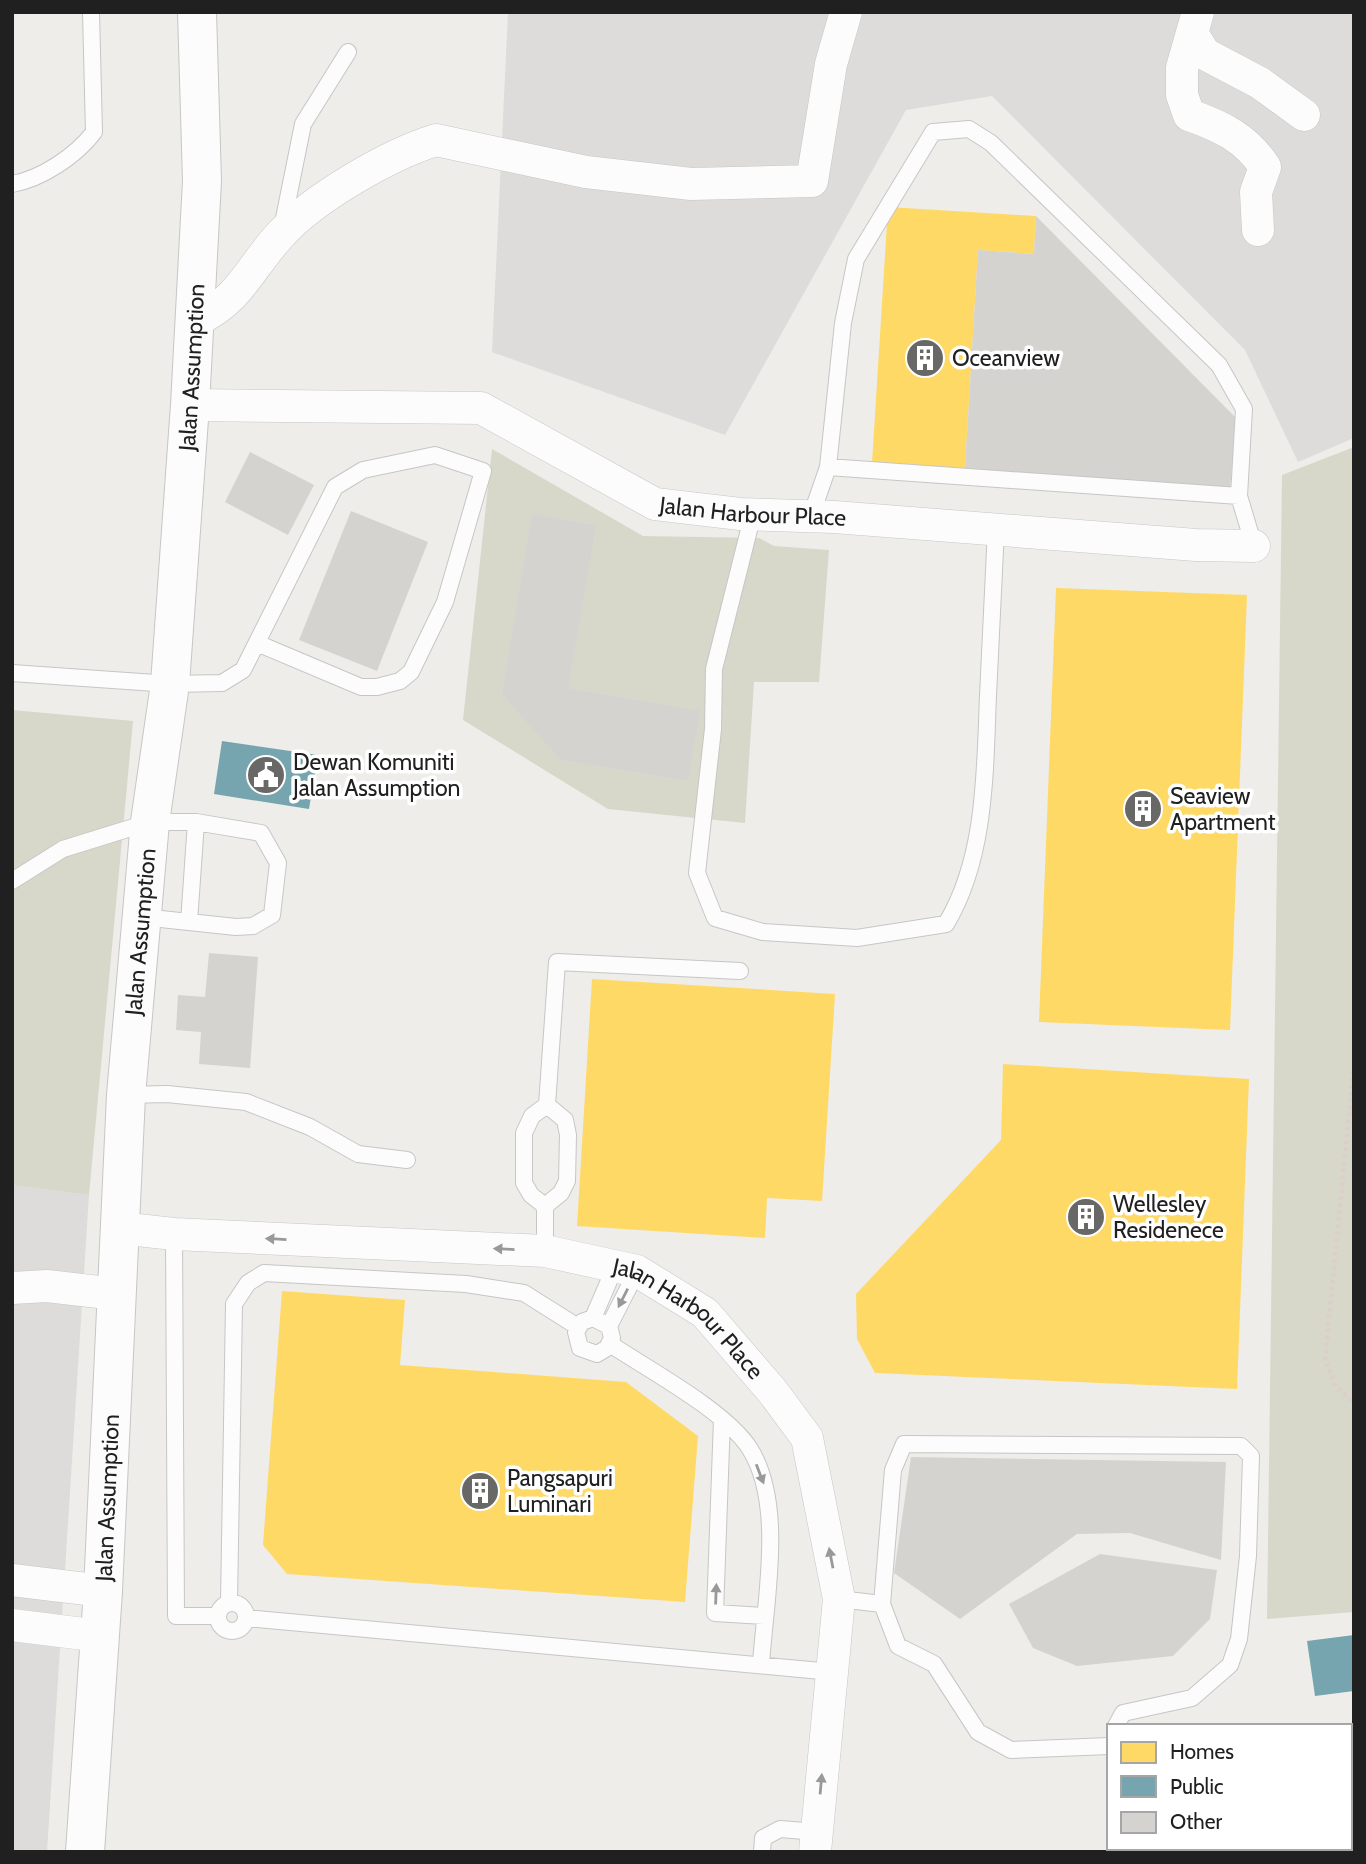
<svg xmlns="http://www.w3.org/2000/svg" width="1366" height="1864" viewBox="0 0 1366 1864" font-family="Cabin,sans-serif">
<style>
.residential{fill:#dddcda}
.construction{fill:#d7d8ca}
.homes{fill:#ffd966}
.public{fill:#76a5af}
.building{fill:#d5d3d0}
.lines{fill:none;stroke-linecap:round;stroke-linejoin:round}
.service-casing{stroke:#c7c6c5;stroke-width:18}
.minor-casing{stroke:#c7c6c5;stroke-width:33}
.tertiary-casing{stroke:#c7c6c5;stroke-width:40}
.path{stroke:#dcceca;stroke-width:4.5;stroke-dasharray:3.5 3.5;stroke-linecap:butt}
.service{stroke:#fcfcfc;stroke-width:16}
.minor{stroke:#fcfcfc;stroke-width:32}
.tertiary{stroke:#fcfcfc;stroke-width:38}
.oneway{fill:#999}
.labels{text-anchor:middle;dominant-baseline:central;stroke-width:7;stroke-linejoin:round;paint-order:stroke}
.poi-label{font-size:23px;fill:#202020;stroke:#fff;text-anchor:start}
.street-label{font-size:23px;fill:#202020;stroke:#fff}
</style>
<rect width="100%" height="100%" fill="#eeede9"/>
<path class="residential" d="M508,12h846v426l-56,24 -53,-112 -253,-254 -86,14 -181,325 -233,-83z
M12,1185l77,10 -42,657h-35z"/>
<path class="construction" d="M1354,447v1165l-87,7 15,-1144z
M492,449l151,87 116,2 15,8 55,4 -10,132h-65l-9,141 -137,-14 -145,-89z
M12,710l121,11 -44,474 -77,-10z"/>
<path class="homes" d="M888,207l148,9 -2,38 -56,-4 -13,218 -93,-5z
M1056,588l191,7 -17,435 -191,-8z
M592,979l243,15 -13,207 -55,-3 -2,40 -188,-12z
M1003,1064l246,15 -12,310 -362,-16 -18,-34 -1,-45 145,-154z
M282,1291l123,9 -5,65 226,17 72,54 -13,166 -398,-28 -24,-29z"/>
<path class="public" d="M222,741l96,14 -9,54 -95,-15z
M1354,1635v56l-39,5 -8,-55z"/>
<path class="building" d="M1036,216l200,202 -6,71 -265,-21 13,-218 56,4z
M250,452l64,33 -26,50 -63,-33z
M351,511l77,31 -51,129 -78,-31z
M532,514l64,11 -28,163 132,23 -12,70 -127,-21 -59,-66z
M209,953l49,4 -8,111 -51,-4 2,-32 -25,-2 2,-35 27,2z
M911,1457l315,5 -5,98 -91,-27 -53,1 -117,85 -66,-46z
M1100,1554l117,16 -7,49 -37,37 -96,10 -44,-18 -24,-44z"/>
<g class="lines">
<defs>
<path id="service" d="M12,184c29,-5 64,-28 82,-52l-3,-120
M282,228l21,-104 45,-72
M828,467l411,29
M753,514l-39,155 -1,60 -16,144 18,45 48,14 94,6 89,-14c40,-66 39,-153 42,-229 3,-55 5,-110 8,-166
M811,516l17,-49 15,-144 13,-64 77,-127 36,-3 22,14 228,222 25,44 -5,87 15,50
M12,673l158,11 52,-1 21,-13 92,-183 28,-17 72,-15 48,16 -38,131 -34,70 -11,9 -23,6h-16l-104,-44
M12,881l51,-32 87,-27h46l65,11 17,30 -6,52 -19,11 -17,1 -94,-10
M189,922l7,-100
M126,1095l41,-1 79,8 64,25 48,27 49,6
M547,1105l10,-143 183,9
M547,1105l18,15 3,15 -1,46 -6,12 -16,13 -14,-11 -7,-12v-50l8,-17z
M545,1206v45
M174,1234l2,382h42
M593,1318l22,-51
M609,1326l-16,-8 -11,4 -6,10 4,16 17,6 10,-6 5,-10 -3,-12 28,-55
M610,1344c39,26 116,67 140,105 35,56 15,152 11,215
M722,1419l-7,194 49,3
M839,1599l43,5 11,-134 11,-26 337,2 10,10 -3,100 -9,83 -9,26 -38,33 -69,15 -7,13
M229,1603l5,-299 14,-21 16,-10 202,11 58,9 54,34
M218 1617a14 14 0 1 1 28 0a14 14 0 1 1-28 0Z
M882,1604l16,42 36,18 44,68 33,18 98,-4
M246,1618l586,54
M1139,1848l1,4
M762,1852l1,-14 17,-9 37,3"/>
<g id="minor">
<path d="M1198,12l-16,56v27l7,20c32,11 57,23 76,52l-9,25 2,38"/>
<path d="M1193,35l12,19 55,29 44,32"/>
<path d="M195,321c45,-20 55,-54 86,-87 33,-36 107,-79 155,-94l150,32 105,12 121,-3 19,-117 15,-52"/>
<path id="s1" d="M190,405l291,3 174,96 85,10 94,3 362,28 58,1"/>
<path id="s2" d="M119,1228l55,6 371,17 92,20 68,42 68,79 34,46 32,161 -24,253"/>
<path d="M12,1288l35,-2 69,8"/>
<path d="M12,1580l91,11"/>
<path d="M12,1625l88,11"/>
</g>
<g id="tertiary">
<path id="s3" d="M85,1852l18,-261 23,-496 24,-273 20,-138 20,-279 12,-224 -5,-169"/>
</g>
</defs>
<use href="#service" class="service-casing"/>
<use href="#minor" class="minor-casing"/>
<use href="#tertiary" class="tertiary-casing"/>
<path class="path" d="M1354,1064l-29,296 11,26 18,17"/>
<use href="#service" class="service"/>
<use href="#minor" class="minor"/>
<use href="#tertiary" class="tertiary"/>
</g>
<defs><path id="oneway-solid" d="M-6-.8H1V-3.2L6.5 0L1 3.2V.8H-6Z" transform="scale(1.75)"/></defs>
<g class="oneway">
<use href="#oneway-solid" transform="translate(276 1239) rotate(-177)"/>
<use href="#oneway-solid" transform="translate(504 1249) rotate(-177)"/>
<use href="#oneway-solid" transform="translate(623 1298) rotate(117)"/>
<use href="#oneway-solid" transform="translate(760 1474) rotate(69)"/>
<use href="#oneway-solid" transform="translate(831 1558) rotate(-101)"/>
<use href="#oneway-solid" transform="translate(716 1594) rotate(-88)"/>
<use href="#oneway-solid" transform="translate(821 1784) rotate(-85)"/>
</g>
<defs>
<symbol id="building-disc" viewBox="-11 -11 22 22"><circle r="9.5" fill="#686866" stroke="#fff"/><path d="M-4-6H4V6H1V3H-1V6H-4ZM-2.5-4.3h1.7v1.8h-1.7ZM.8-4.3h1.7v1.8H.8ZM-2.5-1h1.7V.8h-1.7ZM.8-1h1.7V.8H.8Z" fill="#fff"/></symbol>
<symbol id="civic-disc" viewBox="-11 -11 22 22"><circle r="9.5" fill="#686866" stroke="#fff"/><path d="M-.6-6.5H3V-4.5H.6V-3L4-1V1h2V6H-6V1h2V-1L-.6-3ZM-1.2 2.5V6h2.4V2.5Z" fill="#fff"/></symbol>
</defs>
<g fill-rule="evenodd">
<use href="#building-disc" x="903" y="336" width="44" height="44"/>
<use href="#civic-disc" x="244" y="753" width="44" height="44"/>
<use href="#building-disc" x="1121" y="787" width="44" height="44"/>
<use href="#building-disc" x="1064" y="1195" width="44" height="44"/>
<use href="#building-disc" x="458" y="1469" width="44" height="44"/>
</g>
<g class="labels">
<g class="poi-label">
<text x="952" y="358">Oceanview</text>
<text x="293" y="762">Dewan Komuniti<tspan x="293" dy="26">Jalan Assumption</tspan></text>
<text x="1170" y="796">Seaview<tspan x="1170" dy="26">Apartment</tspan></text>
<text x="1113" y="1204">Wellesley<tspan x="1113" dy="26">Residenece</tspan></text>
<text x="507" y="1478">Pangsapuri<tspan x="507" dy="26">Luminari</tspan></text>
</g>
<g class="street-label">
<text stroke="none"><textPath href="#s3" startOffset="1489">Jalan Assumption</textPath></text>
<text stroke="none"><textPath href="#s1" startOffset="588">Jalan Harbour Place</textPath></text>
<text stroke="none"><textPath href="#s3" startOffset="922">Jalan Assumption</textPath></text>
<text stroke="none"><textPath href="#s2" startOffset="590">Jalan Harbour Place</textPath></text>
<text stroke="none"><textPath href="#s3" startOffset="355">Jalan Assumption</textPath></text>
</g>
</g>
<rect width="1366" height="1864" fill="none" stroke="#202020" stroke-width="28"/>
<rect x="1107" y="1724" width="245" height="126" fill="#ffffff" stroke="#a6a6a6" stroke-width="2"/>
<rect x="1121" y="1742" width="35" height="21" fill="#ffd966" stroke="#a6a6a6" stroke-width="2"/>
<text x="1170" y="1759" font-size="21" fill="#202020">Homes</text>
<rect x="1121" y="1776" width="35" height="21" fill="#76a5af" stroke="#a6a6a6" stroke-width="2"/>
<text x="1170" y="1794" font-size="21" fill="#202020">Public</text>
<rect x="1121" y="1812" width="35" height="21" fill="#d5d3d0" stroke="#a6a6a6" stroke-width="2"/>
<text x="1170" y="1829" font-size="21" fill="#202020">Other</text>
</svg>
